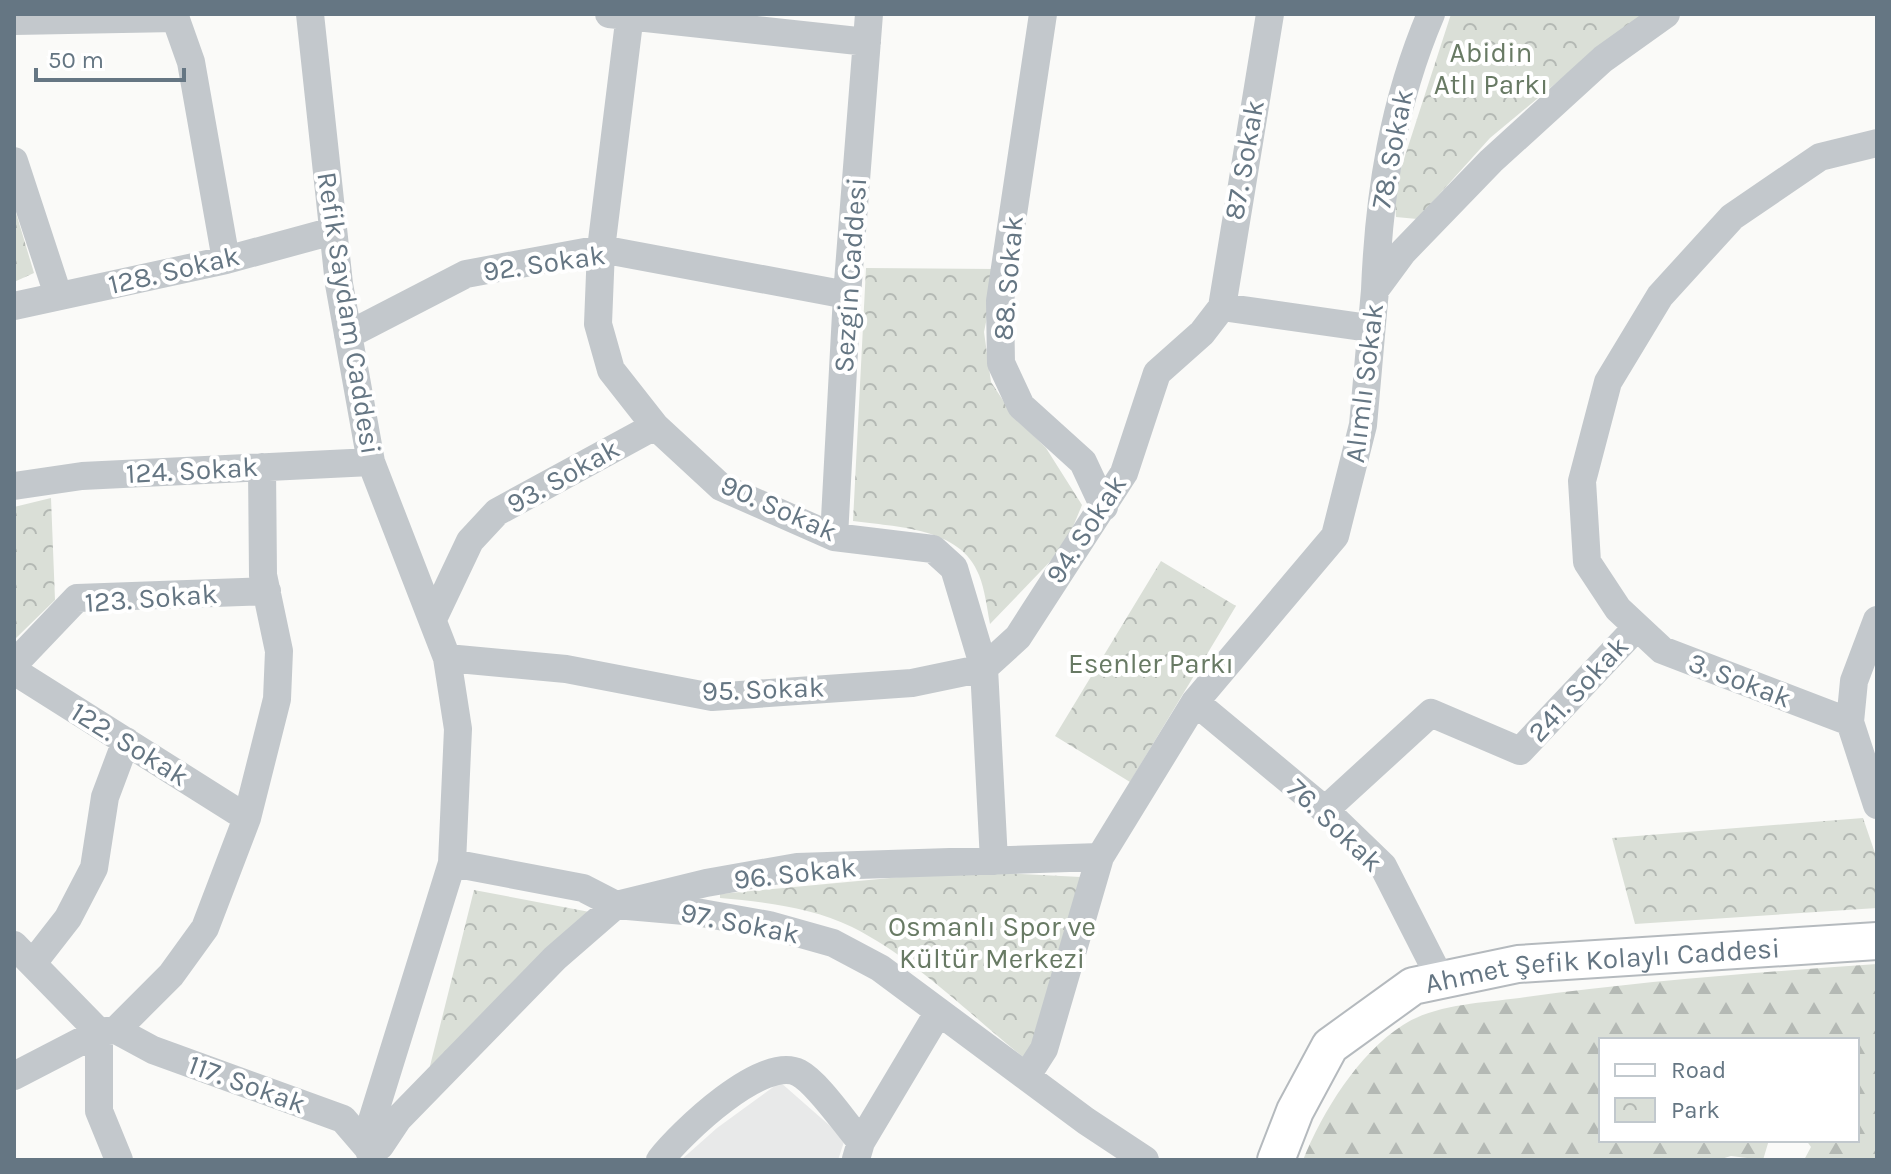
<svg xmlns="http://www.w3.org/2000/svg" width="1891" height="1174" viewBox="0 0 1891 1174" font-family="Karla,sans-serif">
<style>
.built{fill:#e8e9e9}
.forest{fill:url(#forest-firs)}
.park{fill:url(#park-crowns)}
.lines{fill:none;stroke-linecap:round;stroke-linejoin:round}
.major-casing{stroke:#b5babe;stroke-width:40}
.minor{stroke:#c3c8cc;stroke-width:28}
.major{stroke:#fff;stroke-width:36}
.labels{text-anchor:middle;dominant-baseline:central;stroke-width:8;stroke-linejoin:round;paint-order:stroke}
.park-label{font-size:28px;fill:#687a64;stroke:#fff}
.street-label{font-size:28px;fill:#657683;stroke:#fff}
</style>
<defs>
<pattern id="forest-firs" width="22" height="20" patternUnits="userSpaceOnUse" patternTransform="scale(2)"><rect width="22" height="20" fill="#dadfd7"/><path d="M5 1l3.5 6h-7zM16 11l3.5 6h-7z" fill="#b4b9b4"/></pattern>
<pattern id="park-crowns" width="20" height="18" patternUnits="userSpaceOnUse" patternTransform="scale(2)"><rect width="20" height="18" fill="#dadfd7"/><path d="M2 6a3 3 0 1 1 6 0M12 15a3 3 0 1 1 6 0" fill="none" stroke="#b4b9b4"/></pattern>
</defs>
<rect width="100%" height="100%" fill="#fafaf8"/>
<path class="built" d="M780,1082l65,57 -7,21h-157l36,-32z"/>
<path class="forest" d="M1877,964v196h-73l7,-13 -5,-7h51v-100h-256v100h168l-6,20 -32,-4 -13,4h-415c20,-49 55,-106 100,-135 34,-22 84,-22 123,-28 117,-16 234,-25 351,-33z"/>
<path class="park" d="M1451,14h196l-55,39 -102,85 -73,81 -21,-2 -2,-27z
M14,206l20,67 -20,9z
M866,268l131,1 -13,63 7,50 21,32 34,34 36,57 -17,41 -75,78c-3,-16 -5,-34 -11,-49 -18,-48 -84,-48 -126,-54z
M51,498l4,102 -41,40v-133z
M1161,561l75,45 -106,176 -75,-46z
M1863,818l14,41v49l-242,16 -23,-86z
M965,871l116,6 -46,164 -12,16c-55,-44 -109,-99 -171,-130 -41,-20 -88,-25 -132,-29v-4z
M474,890l142,27 -175,160 -11,-11z"/>
<g class="lines">
<defs>
<g id="major">
<path id="s1" d="M1276,1160l19,-49 35,-65 83,-60 105,-22 359,-23"/>
</g>
</defs>
<use href="#major" class="major-casing"/>
<path class="minor" d="M174,14l17,48 35,198
M310,14l29,270 32,178 76,196 11,71 -6,134 -82,264 -2,21 5,12
M609,14l258,28
M630,14l-29,235 -3,75 13,46 44,56 66,61 113,50 99,12 21,19 30,100 10,193
M1043,14l-43,287 1,62 20,43 62,56 21,45
M14,21l162,-3
M14,161l44,134
M1375,290c4,-97 18,-187 56,-276
M14,306l212,-46 107,-29
M1222,307l48,-293
M348,335l118,-61 135,-25 246,46
M14,486l68,-10 289,-14
M834,537l13,-242 22,-281
M433,619l37,-78 27,-29 158,-86
M1877,620l-23,61 -4,41 27,83
M447,658l119,11 146,28 200,-14 72,-15 34,-31 106,-164 33,-100 45,-40 20,-26 147,21
M14,664l63,-66 190,-7
M14,671l233,147
M1195,702l130,108 58,56 57,112
M1850,722l-188,-72 -44,-41 -31,-47 -5,-81 26,-99 52,-86 72,-79 88,-60 57,-14
M1325,810l106,-97 89,38 117,-124
M452,863l131,25 33,17 90,-22 91,-16 303,-10
M14,945l85,87 17,-2 55,-55 34,-47 42,-110 30,-119 2,-48 -16,-76 -1,-108
M33,963l35,-45 26,-50 11,-71 21,-56
M116,1030l37,20 190,69 25,29 12,-2 18,-27 157,-161 61,-53 80,7 73,13 64,18 47,25 206,153 59,39
M99,1032v79l20,49
M1028,1074l16,-25 56,-192 95,-155 140,-166 28,-111 12,-135 28,-38 88,-91 112,-102 63,-45
M14,1076l85,-44
M856,1159l5,-17 77,-129
M660,1160c21,-27 103,-106 139,-87 19,10 47,52 62,69"/>
<use href="#major" class="major"/>
</g>
<g class="labels">
<g class="park-label">
<text x="1491" y="52">Abidin<tspan x="1491" dy="32">Atlı Parkı</tspan></text>
<text x="1151" y="663">Esenler Parkı</text>
<text x="992" y="926">Osmanlı Spor ve<tspan x="992" dy="32">Kültür Merkezi</tspan></text>
</g>
<g class="street-label">
<text transform="translate(1392 149) rotate(-79)">78. Sokak</text>
<text transform="translate(1244 160) rotate(-80)">87. Sokak</text>
<text transform="translate(544 263) rotate(-8)">92. Sokak</text>
<text transform="translate(174 270) rotate(-13)">128. Sokak</text>
<text transform="translate(850 275) rotate(-86)">Sezgin Caddesi</text>
<text transform="translate(1008 278) rotate(-85)">88. Sokak</text>
<text transform="translate(349 313) rotate(81)">Refik Saydam Caddesi</text>
<text transform="translate(1364 383) rotate(-83)">Alımlı Sokak</text>
<text transform="translate(192 470) rotate(-3)">124. Sokak</text>
<text transform="translate(563 476) rotate(-29)">93. Sokak</text>
<text transform="translate(779 508) rotate(24)">90. Sokak</text>
<text transform="translate(1086 529) rotate(-57)">94. Sokak</text>
<text transform="translate(151 598) rotate(-4)">123. Sokak</text>
<text transform="translate(1740 680) rotate(21)">3. Sokak</text>
<text transform="translate(763 689) rotate(-2)">95. Sokak</text>
<text transform="translate(1578 689) rotate(-47)">241. Sokak</text>
<text transform="translate(130 744) rotate(32)">122. Sokak</text>
<text transform="translate(1335 825) rotate(44)">76. Sokak</text>
<text transform="translate(795 873) rotate(-6)">96. Sokak</text>
<text transform="translate(740 923) rotate(11)">97. Sokak</text>
<text stroke="none"><textPath href="#s1" startOffset="420">Ahmet Şefik Kolaylı Caddesi</textPath></text>
<text transform="translate(247 1084) rotate(20)">117. Sokak</text>
</g>
</g>
<rect width="1891" height="1174" fill="none" stroke="#657683" stroke-width="32"/>
<rect x="1599" y="1038" width="260" height="104" fill="#ffffff" stroke="#c1c8cd" stroke-width="2"/>
<rect x="1615" y="1064" width="40" height="12" fill="#ffffff" stroke="#c1c8cd" stroke-width="2"/>
<text x="1671" y="1078" font-size="24" fill="#657683">Road</text>
<rect x="1615" y="1098" width="40" height="24" fill="url(#park-crowns)" stroke="#c1c8cd" stroke-width="2"/>
<text x="1671" y="1118" font-size="24" fill="#657683">Park</text>
<path d="M36 68v12h148v-12" fill="none" stroke="#657683" stroke-width="4"/>
<text x="48" y="68" font-size="24" fill="#657683" stroke="#ffffff" stroke-width="6" paint-order="stroke">50 m</text>
</svg>
